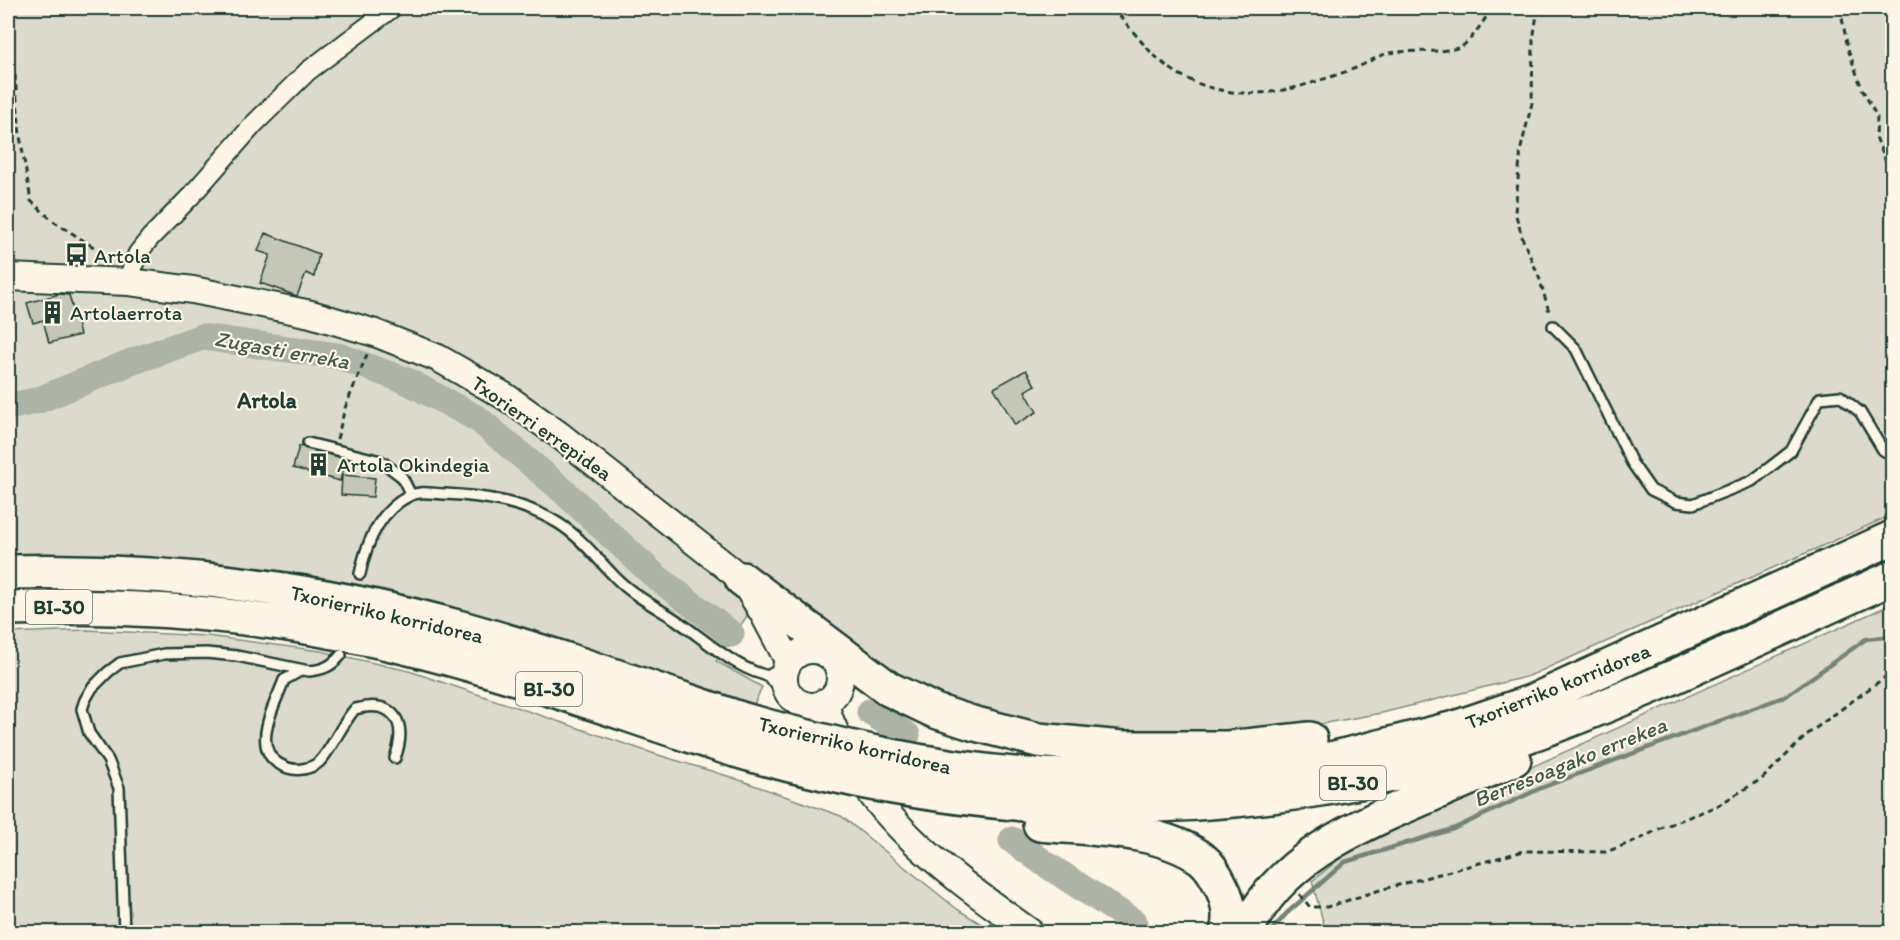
<svg xmlns="http://www.w3.org/2000/svg" width="1900" height="940" viewBox="0 0 1900 940" font-family="Itim,sans-serif">
<style>
.green{fill:#dcdacc;stroke:#7e8c80;stroke-width:1.5}
.lines{fill:none;stroke-linecap:round;stroke-linejoin:round}
.stream{stroke:#758479;stroke-width:4.5}
.river{stroke:#aeb3a7;stroke-width:27}
.building{fill:#c5c7b9;stroke:#1f3d34;stroke-width:1.5}
.lane-casing{stroke:#1f3d34;stroke-width:14}
.street-casing{stroke:#1f3d34;stroke-width:22}
.secondary-casing{stroke:#1f3d34;stroke-width:30}
.highway-casing{stroke:#1f3d34;stroke-width:38}
.path{stroke:#1f3d34;stroke-width:3;stroke-dasharray:6 4.5;stroke-linecap:butt}
.lane{stroke:#fcf5e5;stroke-width:9}
.street{stroke:#fcf5e5;stroke-width:18}
.secondary{stroke:#fcf5e5;stroke-width:26}
.highway{stroke:#fcf5e5;stroke-width:33}
.highway-bridge-casing{stroke:#1f3d34;stroke-width:38;stroke-linecap:butt}
.highway-bridge{stroke:#fcf5e5;stroke-width:33}
.labels{text-anchor:middle;dominant-baseline:central;stroke-width:4.5;stroke-linejoin:round;paint-order:stroke}
.shield{fill:#fcf5e5;stroke:#617469;stroke-width:1.5}
.shield-label{font-size:20px;font-weight:bold;fill:#1f3d34}
.poi-label{font-size:21px;fill:#1f3d34;stroke:#fcf5e5;text-anchor:start}
.street-label{font-size:21px;fill:#1f3d34;stroke:#fcf5e5}
.water-label{font-size:22px;font-style:italic;fill:#435a51;stroke:#fcf5e5}
.neighbourhood-label{font-size:22px;font-weight:bold;fill:#1f3d34;stroke:#fcf5e5}
</style>
<rect width="100%" height="100%" fill="#fcf5e5"/>
<filter id="ink" filterUnits="userSpaceOnUse"><feTurbulence type="fractalNoise" baseFrequency=".0167" numOctaves="2"/><feDisplacementMap in="SourceGraphic" scale="12" xChannelSelector="R" yChannelSelector="G"/><feConvolveMatrix kernelMatrix="1 2 1 2 8 2 1 2 1" color-interpolation-filters="sRGB"/></filter>
<g filter="url(#ink)">
<path class="green" d="M8,8h1884v507l-363,161 -147,37 -101,18 -175,8 -135,-28 -55,-25 -65,-40 -82,-62 -53,77 46,26 -8,17 -437,-125 -309,-17z
M1892,604v328h-569l1,-7 -12,-44 35,-28 107,-51z
M87,630l120,6 114,15 88,20 246,83 76,23 110,39 116,93 37,23h-986v-299z"/>
<g class="lines">
<path class="stream" d="M1134,922l34,10
M1270,932l17,-19 58,-51 108,-33 88,-41 245,-92 80,-57 26,-3"/>
<path class="river" d="M8,407l31,-7 92,-38 71,-25 136,19 69,25 71,38 82,69 95,88 76,58
M870,712l37,23
M1012,840l32,23 90,59 1,10"/>
</g>
<path class="building" d="M265,233l54,21 -5,23 -8,-4 -9,23 -37,-13 10,-28 -12,-4z
M59,294l10,1 11,40 -31,8 -6,-23 -10,3 -6,-20z
M1026,370l9,15 -10,6 12,21 -22,13 -21,-37z
M299,446l47,13 -6,22 -47,-13z
M342,475l33,3 -2,19 -32,-2z"/>
<g class="lines">
<defs>
<path id="lane" d="M1553,326l23,23 56,114 19,27 25,12 17,2 59,-23 39,-30 29,-53 20,-2 20,16 23,38 9,5
M308,443l73,18 21,16 9,18
M360,574c6,-30 19,-63 49,-78 12,-6 24,-2 36,-2 39,2 79,8 113,29 24,15 40,37 59,56 16,16 37,27 56,39 31,20 64,54 101,59
M302,670l-18,10c-10,27 -38,74 4,88 10,3 23,1 31,-6 11,-9 23,-39 36,-53 39,-10 53,13 40,49
M124,932l-5,-144 -11,-28 -19,-27 -7,-24 3,-9 7,-12 16,-16 12,-9 44,-9 42,-1 31,3 72,15c14,-1 23,-5 32,-16"/>
<path id="street" d="M127,282l11,-29 12,-15 40,-41 64,-73 54,-53 84,-63
M774,677h10"/>
<path id="secondary" d="M8,277l121,5 64,8 118,24 64,19 63,25 68,39 52,37 184,145 21,34 26,49
M784 678a28 28 0 1 1 56 0a28 28 0 1 1-56 0Z
M824,702c33,108 119,168 206,230"/>
<path id="highway" d="M8,572c153,-4 309,16 457,57 93,26 185,59 276,90
M742,579l147,110 46,22 37,12 66,17 84,8h106l82,-9
M8,608c125,-4 252,6 375,34 120,27 235,71 352,108
M1025,775l136,2 87,-7 87,-12 120,-30 76,-26 361,-164
M1025,804c25,2 49,2 73,2 144,1 290,-21 426,-69 126,-45 246,-105 368,-159
M1040,824c51,5 118,4 161,34 9,7 16,19 21,30 7,13 9,30 5,44
M1246,932c31,-71 107,-104 175,-133 31,-13 62,-26 93,-40"/>
</defs>
<use href="#lane" class="lane-casing"/>
<use href="#street" class="street-casing"/>
<use href="#secondary" class="secondary-casing"/>
<use href="#highway" class="highway-casing"/>
<path class="path" d="M1112,8c13,13 24,28 36,41 43,46 102,53 160,35 16,-5 32,-10 48,-16 9,-4 19,-10 29,-14 19,-6 67,2 80,-10 11,-10 19,-24 27,-36
M1538,8l-5,32 -1,63 -11,45 -6,64 8,28 16,37 11,38
M1840,8l8,41 14,40 15,28 -1,20 16,40
M8,44l7,32 5,60 11,65 22,20 64,41
M337,439l8,-31 23,-56
M1299,894l11,13h17l53,-17 144,-39 82,1 34,-13 21,-11 56,-22 46,-28 46,-45 83,-61"/>
<use href="#lane" class="lane"/>
<use href="#street" class="street"/>
<use href="#secondary" class="secondary"/>
<use href="#highway" class="highway"/>
<defs>
<path id="highway-bridge" d="M741,719c95,27 186,48 284,56
M735,750c95,28 192,46 290,54"/>
</defs>
<use href="#highway-bridge" class="highway-bridge-casing"/>
<use href="#highway-bridge" class="highway-bridge"/>
</g>
</g>
<defs>
<symbol id="bus-bare" viewBox="-9 -9 18 18"><path d="M-5-6H5V4H4V6H2V4H-2V6H-4V4H-5ZM-3.5-4V0h7V-4ZM-3.5 1.2v1.5H-2V1.2ZM2 1.2v1.5H3.5V1.2Z" fill="#1f3d34" stroke="#fcf5e5" stroke-width="2.5" paint-order="stroke"/></symbol>
<symbol id="building-bare" viewBox="-9 -9 18 18"><path d="M-4-6H4V6H1V3H-1V6H-4ZM-2.5-4.3h1.7v1.8h-1.7ZM.8-4.3h1.7v1.8H.8ZM-2.5-1h1.7V.8h-1.7ZM.8-1h1.7V.8H.8Z" fill="#1f3d34" stroke="#fcf5e5" stroke-width="2.5" paint-order="stroke"/></symbol>
</defs>
<g fill-rule="evenodd">
<use href="#bus-bare" x="60" y="238" width="33" height="33"/>
<use href="#building-bare" x="36" y="296" width="33" height="33"/>
<use href="#building-bare" x="302" y="448" width="33" height="33"/>
</g>
<g class="labels">
<g class="shield">
<rect x="26" y="590" width="66" height="34" rx="4.5"/>
<rect x="516" y="672" width="66" height="34" rx="4.5"/>
<rect x="1320" y="766" width="66" height="34" rx="4.5"/>
</g>
<g class="shield-label">
<text x="59" y="607">BI-30</text>
<text x="549" y="689">BI-30</text>
<text x="1353" y="783">BI-30</text>
</g>
<g class="poi-label">
<text x="94" y="255">Artola</text>
<text x="70" y="312">Artolaerrota</text>
<text x="337" y="464">Artola Okindegia</text>
</g>
<g class="street-label">
<text transform="translate(542 428) rotate(35)">Txorierri errepidea</text>
<text transform="translate(387 614) rotate(13)">Txorierriko korridorea</text>
<text transform="translate(1558 686) rotate(-22)">Txorierriko korridorea</text>
<text transform="translate(855 745) rotate(13)">Txorierriko korridorea</text>
</g>
<g class="water-label">
<text transform="translate(282 350) rotate(10)">Zugasti erreka</text>
<text transform="translate(1570 762) rotate(-22)">Berresoagako errekea</text>
</g>
<g class="neighbourhood-label">
<text x="267" y="400">Artola</text>
</g>
</g>
<rect width="1900" height="940" fill="none" stroke="#fcf5e5" stroke-width="30"/>
<rect x="15" y="15" width="1870" height="910" fill="none" stroke="#1f3d34" stroke-width="2" filter="url(#ink)"/>
</svg>
